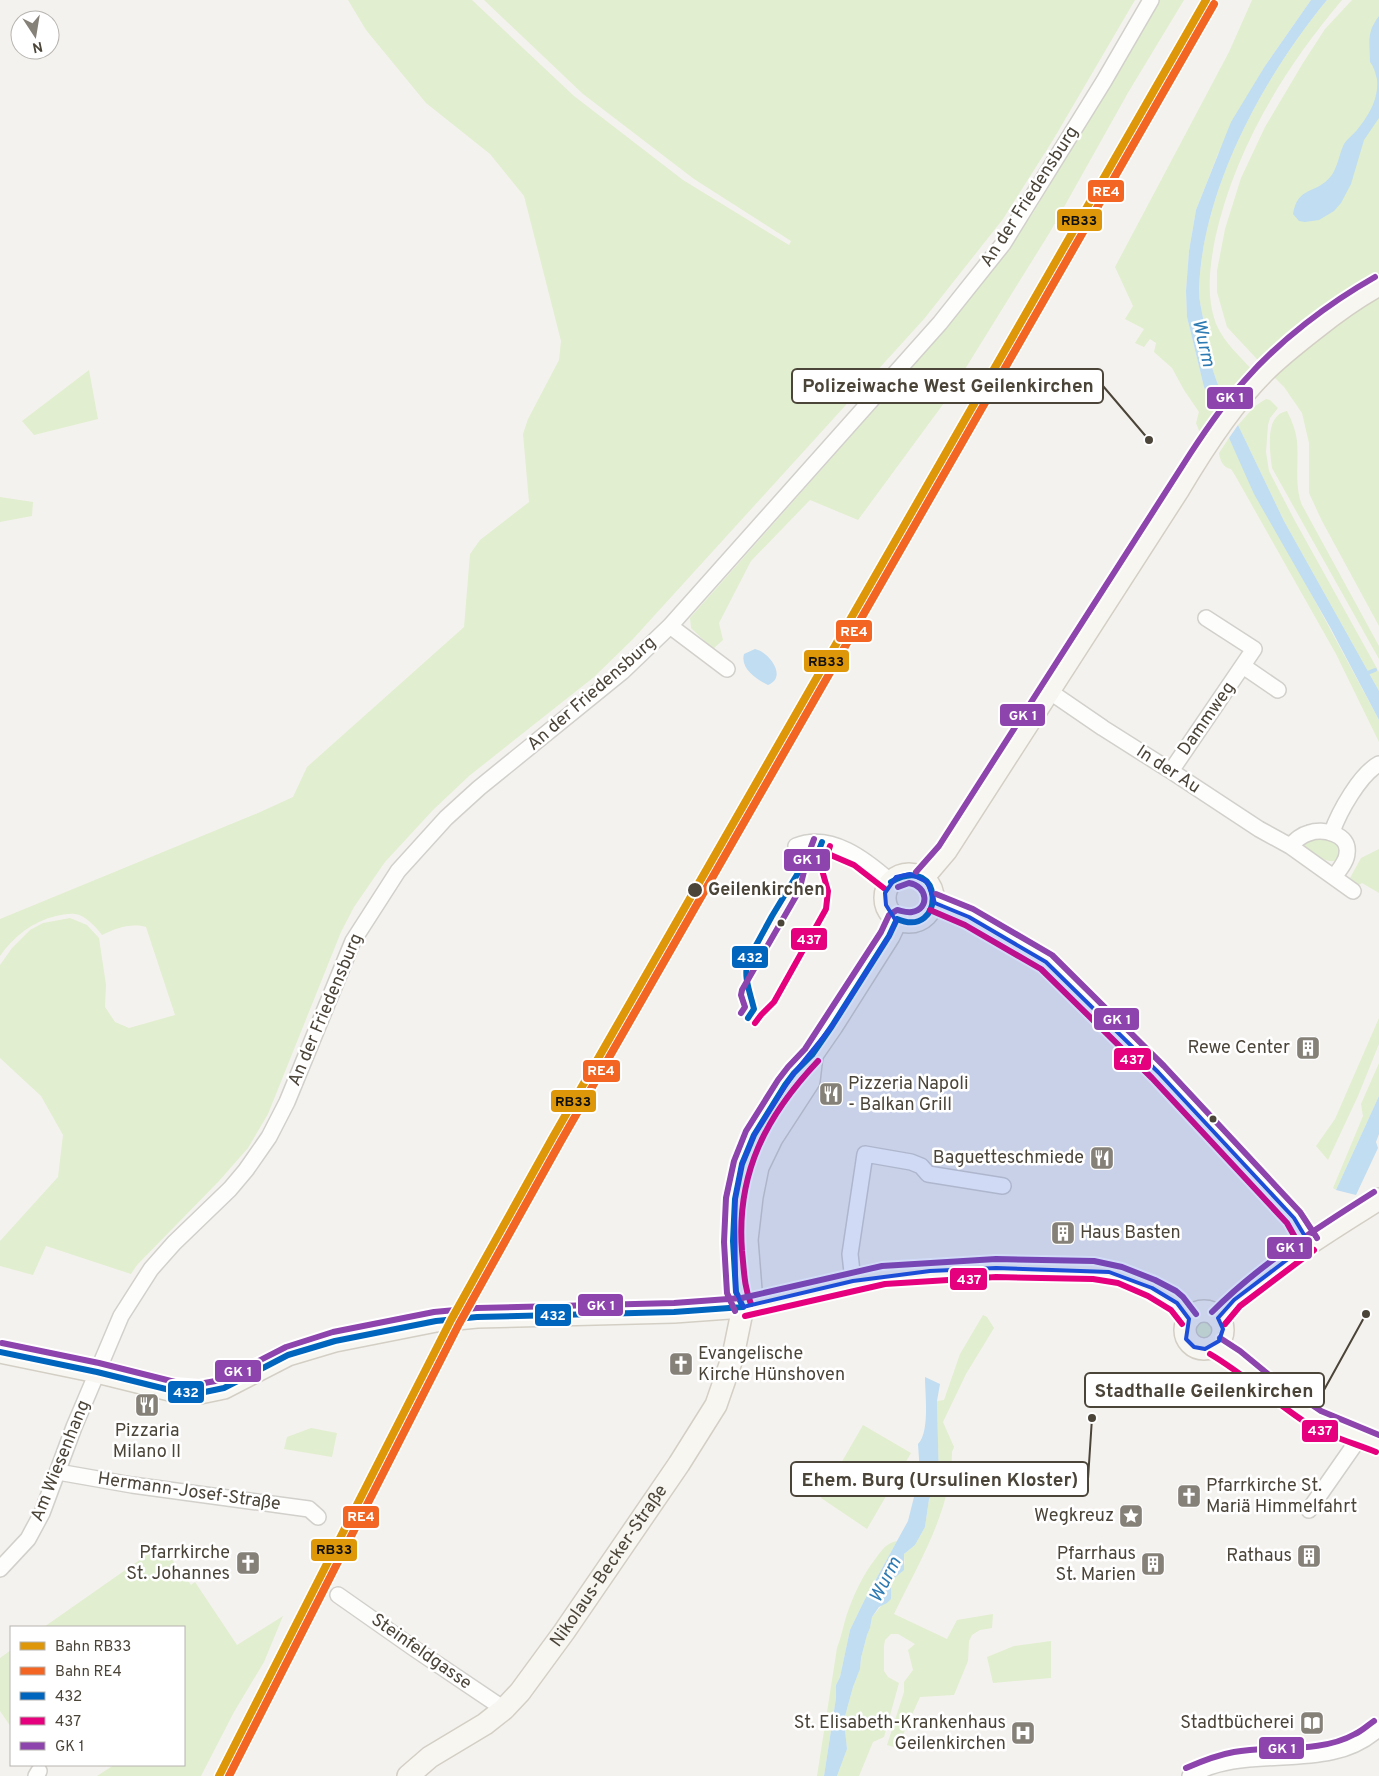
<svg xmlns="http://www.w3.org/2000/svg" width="1379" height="1776" viewBox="0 0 1379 1776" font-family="Overpass,sans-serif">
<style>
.green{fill:#e1eecf}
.water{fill:#c0ddf1}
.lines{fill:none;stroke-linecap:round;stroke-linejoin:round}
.stream{stroke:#c0ddf1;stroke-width:4}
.street-casing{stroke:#d2d0cb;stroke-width:18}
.secondary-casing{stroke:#d3cfc5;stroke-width:24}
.street{stroke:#fdfdfc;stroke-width:15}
.secondary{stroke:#f7f6f1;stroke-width:21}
.bus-1-casing{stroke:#fff;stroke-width:10}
.bus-2-casing{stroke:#fff;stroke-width:10}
.bus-3-casing{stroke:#fff;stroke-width:10}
.bus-1{stroke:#0065bd;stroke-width:6}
.bus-2{stroke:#e5007d;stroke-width:6}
.bus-3{stroke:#8e44ad;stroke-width:6}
.rail-1-casing{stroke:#fff;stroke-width:11}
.rail-2-casing{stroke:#fff;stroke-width:11}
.rail-1{stroke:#dd9709;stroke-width:8}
.rail-2{stroke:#f26522;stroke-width:8}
.marked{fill:#1d4ed8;fill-opacity:0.2;stroke:#1d4ed8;stroke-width:4;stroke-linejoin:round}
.stop-dot{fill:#4b4439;stroke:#fff;stroke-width:2}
.labels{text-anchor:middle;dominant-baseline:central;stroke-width:5;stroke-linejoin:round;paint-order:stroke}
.street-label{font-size:18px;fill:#4b4439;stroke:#fff}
.stop-label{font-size:18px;font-weight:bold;fill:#4b4439;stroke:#fff;text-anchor:start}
.poi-label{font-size:18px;fill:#4b4439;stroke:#fff;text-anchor:end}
.water-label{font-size:19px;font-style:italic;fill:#2e7ab2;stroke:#fff}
.leader{fill:none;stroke:#4b4439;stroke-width:2}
.callout-dot{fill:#4b4439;stroke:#fff;stroke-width:2}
.callout{fill:#fff;stroke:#4b4439;stroke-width:2}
.callout-label{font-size:19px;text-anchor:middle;font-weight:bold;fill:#4b4439}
.line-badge{stroke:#fff;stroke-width:2}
.badge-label{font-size:14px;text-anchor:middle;font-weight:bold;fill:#fff}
.pale-badge-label{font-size:14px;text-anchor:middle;font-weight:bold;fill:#111}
</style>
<rect width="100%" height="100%" fill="#f4f2ee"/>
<path class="green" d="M348,0h124l102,96 109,84 106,65 2,-4 -97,-62 -111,-85 -99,-94h651l-82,140 -50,79 -79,100 -291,320 -39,38 -125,99 -36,34 -48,52 -31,45 -13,25 -73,182 -20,34 -29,33 -82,84 -6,9 -85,-28 -13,29 -33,-9v-25l58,-64 5,-42 -22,-39 -41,-38v-93l12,-17 18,-18 13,-7 11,-2 16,-3 17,7 12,13 7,47 -1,22 10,15 14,6 46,-13 -29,-88c-16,-4 -29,1 -44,8 -6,-8 -17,-20 -27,-21 -6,-1 -13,1 -19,2 -24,6 -42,20 -56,40v-37l258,-106 35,-16 14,-30 157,-140 6,-73 10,-14 49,-38 -6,-68 5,-15 31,-59 2,-19 -37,-145 -34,-42 -64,-51 -60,-73z
M1160,0h24l-55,91 -79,141 -106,171 -86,117 -48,-20 -59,61 -32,62 4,17 -10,9 -22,-21 -1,-10 255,-288 88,-117z
M1252,0h59l-46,66 -47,88 -22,56 -7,41 -3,40 1,26 17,70 11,28 -15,18 -4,-10 3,-11 -15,-22 -12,-22 -18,-16 2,-9 -6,-4 -6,8 -9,-4 9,-14 -19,-10 8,-13 -18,-39 114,-215z
M1327,0h15c-59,70 -107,149 -127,239 -5,27 -9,55 0,82 7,20 26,36 39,51l-29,31c-6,-16 -13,-33 -17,-50 -2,-10 -3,-20 -4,-30 -2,-11 -5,-22 -5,-33 3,-101 65,-214 128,-290z
M1352,0h27v626l-57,-105 -13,-28v-50l-7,-30 -18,-26 -15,-15 -42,-45 -10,-35v-21l8,-42 16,-51 24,-51 38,-64 22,-34z
M89,370l9,49 -64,16 -12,-14z
M1266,399l4,1 8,8 -8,10 -2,7 -2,27 3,19 26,50 84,151v19l-95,-170 -46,-96 17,-19z
M1287,411c5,10 9,20 10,30 2,22 -3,43 5,64l77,141v13l-107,-191c-2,-17 -8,-53 15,-57z
M1229,438l14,29 136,253v22l-43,-88 -100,-177 -5,-8c-8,-1 -11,-9 -12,-16z
M0,497l33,5 -1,14 -32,6z
M1312,839l20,1 7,5c6,31 -26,9 -36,3v-5z
M1379,849v44l-17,-10 -3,2 -9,-7 11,-20z
M1379,1018v26l-21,52 -30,64 -12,-14 19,-27z
M1379,1063v33l-43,94 -3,-2 30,-72 -2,-12z
M983,1315l4,2 7,11 -28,46 -23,48 11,25 -2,5c0,58 -34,112 -58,162l53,25 10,-19 36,-6 -1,14 -12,2 -8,5 -3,6 -1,20 -14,34 -34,2 -23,51 -10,-3 17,-53v-10l9,-12 -5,-20 7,-6 -17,-10h-7l-6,6 -1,6v25l4,6 11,6 -15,54 -11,5 -14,34h-22l10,-27 -3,-29 9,-33 7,-18 1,-11 6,-23 3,-7 2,-11 19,-23c-3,-24 9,-13 13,-28 1,-3 0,-9 0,-12l11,-9 10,-18 4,-28 10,-16 -2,-82 7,-1 16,-46z
M1192 1329a11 11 0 1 1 22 0a11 11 0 1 1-22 0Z
M863,1425l48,28 -44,76 -46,-31z
M311,1428l26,5 -5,24 -48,-8 3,-12z
M897,1541l-33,60 -14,29 -10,47 -4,8v13l-12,78h-7l20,-128c4,-10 6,-21 9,-31 7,-21 16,-41 30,-59 6,-8 10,-15 21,-17z
M161,1545l30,40 4,-3 42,63 46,-29 -19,46 -30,50 -33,64h-104l17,-11h70v-138h-140z
M1051,1641v37l-58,5 -6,-26 27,-11z
M11,1650v77l-11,-16v-53z"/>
<path class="water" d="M1311,0h16c-63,76 -125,189 -128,290 0,11 3,22 5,33 1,10 2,20 4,30 4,17 11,34 17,50l-10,12 -11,-28 -17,-70 -1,-26 3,-40 7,-41 35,-88 34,-56z
M1379,16v102l-15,22 -13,44 -10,19 -7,8 -15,9 -14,2 -6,-1 -6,-7c5,-29 23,-19 38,-38 7,-9 8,-22 13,-32 3,-5 9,-9 13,-14 12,-15 22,-31 20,-51 -2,-7 -3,-12 -7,-17 0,-20 -4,-29 9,-46z
M1238,425l46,96 95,170v29l-49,-93 -76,-133 -25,-56z
M755,649c14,3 33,28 13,36 -12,-6 -28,-17 -24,-31z
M1379,1096v38l-3,8 2,6 -22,47 -20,-5z
M925,1377l15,7 -3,17 2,82 -10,16 -4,28 -10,18 -11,9v16c-18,16 -12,4 -13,29l-4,4 -8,4 -7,10 -2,11 -3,7 -6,23 -1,11 -7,18 -9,33 3,29 -10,27h-13l12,-78v-13l4,-8 10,-47 14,-29 44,-80 12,-48 -2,-29c12,-12 7,-51 7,-67z"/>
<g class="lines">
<path class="stream" d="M1365,674l10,-4"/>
<defs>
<path id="street" d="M670,626l57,43
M1243,666l35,24
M1049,691l54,37 68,43 88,58 31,17 63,45
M1171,771l83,-122 -48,-31
M1332,832c7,-20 28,-58 47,-68
M796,846c35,-14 70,14 95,36
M1290,846c6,-6 11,-11 19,-13 14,-5 41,1 38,20 0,8 -8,17 -13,24
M933,902l36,15 77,45 112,110 136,146 15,25
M853,1281l-3,-27 15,-100 46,8 10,4 7,8 75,12
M58,1472l74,13 177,24 9,8
M1309,1510l51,-73
M0,1569l28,-30 14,-26 32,-86 47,-111 30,-47 23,-26 56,-54 16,-19 23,-33 18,-35 66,-161 45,-70 48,-53 33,-30 143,-116 48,-46 270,-303 63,-79 101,-163 47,-81
M338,1595l77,54 89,60
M36,1776l3,-5
M1190,1776c57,-35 138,0 189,-48"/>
<g id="secondary">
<circle cx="909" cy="898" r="24"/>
<path d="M923,878l23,-27 233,-362c23,-39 53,-85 85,-117 16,-16 34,-30 52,-44 20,-16 41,-31 63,-43"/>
<path d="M734,1254l-1,-13 2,-42 7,-35 12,-29 40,-62 18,-18 20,-29 57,-90 8,-17"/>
<circle cx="1204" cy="1330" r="19"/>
<path d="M1218,1318c46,-49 105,-83 161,-119"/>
<path d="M1215,1346l20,12 34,28 48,33 62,25"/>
<path d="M0,1352l97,20 77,19 26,2 24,-5 64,-33 47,-14 101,-20 41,-4 197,-5 69,-5 110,-26 31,-6 46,-4 66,-3 98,2 26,5 32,13 19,10 6,5 12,16"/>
<path id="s1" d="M408,1776l22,-19 55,-33 19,-15 16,-17 44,-60 115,-168 37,-59 17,-49 10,-49 8,-17 -4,-50 5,-43 6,-30 14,-29 37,-57 3,-26"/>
</g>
</defs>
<use href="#street" class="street-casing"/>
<use href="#secondary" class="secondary-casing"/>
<use href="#street" class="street"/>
<use href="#secondary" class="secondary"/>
<defs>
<path id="bus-1" d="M891,882c54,-31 55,58 6,37
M748,1018l6,-9c-4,-17 -11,-32 -6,-49l24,-44 26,-43 5,-6 11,-4 8,-21
M743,1307l-7,-15 -3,-51 2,-42 7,-35 12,-29 31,-50 9,-12 18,-18 20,-29 57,-90 8,-17
M0,1352l97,20 77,19 26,2 24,-5 64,-33 47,-14 101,-20 41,-4 197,-5 69,-5"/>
<path id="bus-2" d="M819,850l35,15 31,24
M930,910l35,15 76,44 111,109 135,145 14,25
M755,1023l6,-8 13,-13 52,-93 2,-18 -6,-21 8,-24
M751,1304c-7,-17 -7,-35 -9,-53 -6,-78 24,-135 76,-190
M745,1316l140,-32 111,-7 97,2 25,4 30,13 23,14 11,14
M1225,1324l15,-18 74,-56
M1210,1354c36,21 66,50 101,72 18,10 45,18 65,26"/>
<path id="bus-3" d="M916,872l23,-26 251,-392c17,-26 34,-51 55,-74 35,-40 84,-77 130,-103
M936,894l37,15 79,46 112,111 136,146 17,26
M741,1013l4,-6 -4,-12 1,-5 57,-99c5,-18 8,-35 15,-52
M735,1311l-8,-18 -3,-51 2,-44 8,-37 12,-30 32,-51 10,-13 17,-18 76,-117 8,-17 8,-5c5,1 10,3 15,2 18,-3 16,-26 -3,-29l-11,4
M1212,1312c48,-48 105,-84 162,-120
M1220,1338l20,13 34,28 47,32 58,24
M2,1343l97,20 76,19 24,2 22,-4 65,-33 47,-15 101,-20 43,-4 197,-5 68,-5 140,-32 114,-7 98,2 28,6 33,13 21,11 7,6 13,17
M1186,1768c16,-7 31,-13 48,-16 39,-7 85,2 121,-18 7,-3 13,-9 19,-13"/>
</defs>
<use href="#bus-1" class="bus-1-casing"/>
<use href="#bus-2" class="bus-2-casing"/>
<use href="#bus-3" class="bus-3-casing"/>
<use href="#bus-1" class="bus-1"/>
<use href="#bus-2" class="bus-2"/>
<use href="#bus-3" class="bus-3"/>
<defs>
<path id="rail-1" d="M219,1776l232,-456 102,-183 653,-1137"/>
<path id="rail-2" d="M229,1776l230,-452 102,-183 653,-1137"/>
</defs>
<use href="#rail-1" class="rail-1-casing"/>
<use href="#rail-2" class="rail-2-casing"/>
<use href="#rail-1" class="rail-1"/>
<use href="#rail-2" class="rail-2"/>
</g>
<path class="marked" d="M910,874l17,8 8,21 34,14 77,45 112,110 136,146 15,25 -75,57 -16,18 5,11 -4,12 -14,8 -11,-2 -8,-8 3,-20 -12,-16 -25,-15 -43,-16 -113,-4 -66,3 -77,10 -110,26 -7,-15 -1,-93 7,-35 12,-29 40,-62 38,-47 57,-90 7,-15 -10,-16 -1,-12 11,-16z"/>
<defs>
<symbol id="building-square" viewBox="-11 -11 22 22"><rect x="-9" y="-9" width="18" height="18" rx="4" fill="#868178" stroke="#fff"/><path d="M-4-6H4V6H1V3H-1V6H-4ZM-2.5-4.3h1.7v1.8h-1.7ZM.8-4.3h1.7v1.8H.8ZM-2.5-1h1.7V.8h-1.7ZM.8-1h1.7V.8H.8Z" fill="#fff"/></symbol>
<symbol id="restaurant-square" viewBox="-11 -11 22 22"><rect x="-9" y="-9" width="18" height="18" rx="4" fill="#868178" stroke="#fff"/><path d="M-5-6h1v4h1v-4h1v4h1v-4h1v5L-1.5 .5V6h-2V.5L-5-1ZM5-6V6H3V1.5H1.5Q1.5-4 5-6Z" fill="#fff"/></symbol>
<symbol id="church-square" viewBox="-11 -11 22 22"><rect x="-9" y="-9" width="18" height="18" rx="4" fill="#868178" stroke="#fff"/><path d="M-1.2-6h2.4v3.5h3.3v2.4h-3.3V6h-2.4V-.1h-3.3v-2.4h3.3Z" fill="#fff"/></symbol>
<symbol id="sight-square" viewBox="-11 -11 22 22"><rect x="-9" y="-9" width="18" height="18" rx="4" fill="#868178" stroke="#fff"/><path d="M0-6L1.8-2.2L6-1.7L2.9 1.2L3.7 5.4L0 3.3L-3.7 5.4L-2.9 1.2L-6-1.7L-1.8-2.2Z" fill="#fff"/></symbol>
<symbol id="library-square" viewBox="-11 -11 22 22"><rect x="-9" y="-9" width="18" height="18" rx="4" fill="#868178" stroke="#fff"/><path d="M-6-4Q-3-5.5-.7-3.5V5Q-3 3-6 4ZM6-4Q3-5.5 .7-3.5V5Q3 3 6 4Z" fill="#fff"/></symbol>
<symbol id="hospital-square" viewBox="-11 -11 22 22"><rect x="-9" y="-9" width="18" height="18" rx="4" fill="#868178" stroke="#fff"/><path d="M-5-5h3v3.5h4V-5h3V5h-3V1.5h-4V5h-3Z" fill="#fff"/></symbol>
</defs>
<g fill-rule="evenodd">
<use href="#building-square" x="1294" y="1034" width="28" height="28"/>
<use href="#restaurant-square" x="817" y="1080" width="28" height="28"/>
<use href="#restaurant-square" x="1088" y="1144" width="28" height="28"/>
<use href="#building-square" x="1049" y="1219" width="28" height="28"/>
<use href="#church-square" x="667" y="1350" width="28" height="28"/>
<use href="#restaurant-square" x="133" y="1391" width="28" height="28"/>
<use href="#church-square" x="1175" y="1482" width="28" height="28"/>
<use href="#sight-square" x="1117" y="1502" width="28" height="28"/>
<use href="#building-square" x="1295" y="1542" width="28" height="28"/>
<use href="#church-square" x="234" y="1549" width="28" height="28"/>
<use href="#building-square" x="1139" y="1550" width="28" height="28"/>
<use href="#library-square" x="1298" y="1709" width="28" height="28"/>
<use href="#hospital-square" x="1009" y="1719" width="28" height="28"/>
</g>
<g class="stop-dot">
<circle cx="695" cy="890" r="8"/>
<circle cx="781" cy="923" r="4.5"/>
<circle cx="1213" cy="1119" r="4.5"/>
</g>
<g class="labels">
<g class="street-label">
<text transform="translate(1030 197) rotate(-57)">An der Friedensburg</text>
<text transform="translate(592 694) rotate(-41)">An der Friedensburg</text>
<text transform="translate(1207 719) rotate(-55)">Dammweg</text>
<text transform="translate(1168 770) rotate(33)">In der Au</text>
<text transform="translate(326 1010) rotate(-67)">An der Friedensburg</text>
<text transform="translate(61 1461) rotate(-68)">Am Wiesenhang</text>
<text transform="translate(189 1492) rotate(8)">Hermann-Josef-Straße</text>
<text stroke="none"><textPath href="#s1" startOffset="295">Nikolaus-Becker-Straße</textPath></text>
<text transform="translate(421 1652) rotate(35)">Steinfeldgasse</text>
</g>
<g class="stop-label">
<text x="708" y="890">Geilenkirchen</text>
</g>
<g class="poi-label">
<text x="1290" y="1048">Rewe Center</text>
<text x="848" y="1084" text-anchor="start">Pizzeria Napoli<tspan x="848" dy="21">- Balkan Grill</tspan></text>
<text x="1084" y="1158">Baguetteschmiede</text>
<text x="1080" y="1233" text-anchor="start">Haus Basten</text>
<text x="698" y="1354" text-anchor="start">Evangelische<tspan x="698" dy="21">Kirche Hünshoven</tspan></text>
<text x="147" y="1431" text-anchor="middle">Pizzaria<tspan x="147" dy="21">Milano II</tspan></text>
<text x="1206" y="1486" text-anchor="start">Pfarrkirche St.<tspan x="1206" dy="21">Mariä Himmelfahrt</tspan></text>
<text x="1114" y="1516">Wegkreuz</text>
<text x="230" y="1553">Pfarrkirche<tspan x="230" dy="21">St. Johannes</tspan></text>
<text x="1136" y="1554">Pfarrhaus<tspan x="1136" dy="21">St. Marien</tspan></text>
<text x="1292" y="1556">Rathaus</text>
<text x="1006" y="1723">St. Elisabeth-Krankenhaus<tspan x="1006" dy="21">Geilenkirchen</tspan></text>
<text x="1294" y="1723">Stadtbücherei</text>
</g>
<g class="water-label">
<text transform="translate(1203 343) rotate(77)">Wurm</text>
<text transform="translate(886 1580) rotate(-63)">Wurm</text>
</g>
</g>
<path class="leader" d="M1149 440L1103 386M1366 1314L1324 1390M1092 1418L1088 1479"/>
<g class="callout-dot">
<circle cx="1149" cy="440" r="5"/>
<circle cx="1366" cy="1314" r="5"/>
<circle cx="1092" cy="1418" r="5"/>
</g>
<g class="callout">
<rect x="792" y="369" width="311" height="34" rx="5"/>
<rect x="1085" y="1373" width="239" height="34" rx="5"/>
<rect x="791" y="1462" width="297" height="34" rx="5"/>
</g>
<g class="callout-label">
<text x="948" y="392">Polizeiwache West Geilenkirchen</text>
<text x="1204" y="1397">Stadthalle Geilenkirchen</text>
<text x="940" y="1486">Ehem. Burg (Ursulinen Kloster)</text>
</g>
<g class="line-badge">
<rect x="1087" y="179" width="38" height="24" rx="5" fill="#f26522"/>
<rect x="1056" y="208" width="47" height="24" rx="5" fill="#dd9709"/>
<rect x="1206" y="386" width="48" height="24" rx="5" fill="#8e44ad"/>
<rect x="835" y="619" width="38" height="24" rx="5" fill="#f26522"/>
<rect x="803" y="649" width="47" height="24" rx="5" fill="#dd9709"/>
<rect x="999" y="703" width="47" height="24" rx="5" fill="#8e44ad"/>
<rect x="783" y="848" width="48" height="24" rx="5" fill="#8e44ad"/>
<rect x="790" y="927" width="38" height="24" rx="5" fill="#e5007d"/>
<rect x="731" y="945" width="38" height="24" rx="5" fill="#0065bd"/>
<rect x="1093" y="1007" width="47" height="24" rx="5" fill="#8e44ad"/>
<rect x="1113" y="1047" width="39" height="24" rx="5" fill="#e5007d"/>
<rect x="582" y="1059" width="39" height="24" rx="5" fill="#f26522"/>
<rect x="550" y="1089" width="47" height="24" rx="5" fill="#dd9709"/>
<rect x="1266" y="1236" width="47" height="24" rx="5" fill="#8e44ad"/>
<rect x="949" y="1267" width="39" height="24" rx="5" fill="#e5007d"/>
<rect x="577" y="1293" width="47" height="24" rx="5" fill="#8e44ad"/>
<rect x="534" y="1303" width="38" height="24" rx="5" fill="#0065bd"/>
<rect x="214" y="1359" width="48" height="24" rx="5" fill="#8e44ad"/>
<rect x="167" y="1380" width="38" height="24" rx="5" fill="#0065bd"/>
<rect x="1301" y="1419" width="38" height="24" rx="5" fill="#e5007d"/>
<rect x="342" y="1505" width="38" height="24" rx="5" fill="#f26522"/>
<rect x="310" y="1538" width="48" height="24" rx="5" fill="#dd9709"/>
<rect x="1258" y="1736" width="47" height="24" rx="5" fill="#8e44ad"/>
</g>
<g class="badge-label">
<text x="1106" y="196">RE4</text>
<text x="1230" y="402">GK 1</text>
<text x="854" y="636">RE4</text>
<text x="1023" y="720">GK 1</text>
<text x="807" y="864">GK 1</text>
<text x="809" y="944">437</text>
<text x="750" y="962">432</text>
<text x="1117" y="1024">GK 1</text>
<text x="1132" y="1064">437</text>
<text x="601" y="1075">RE4</text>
<text x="1290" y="1252">GK 1</text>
<text x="969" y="1284">437</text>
<text x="601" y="1310">GK 1</text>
<text x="553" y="1320">432</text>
<text x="238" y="1376">GK 1</text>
<text x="186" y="1397">432</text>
<text x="1320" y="1435">437</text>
<text x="361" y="1521">RE4</text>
<text x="1282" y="1753">GK 1</text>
</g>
<g class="pale-badge-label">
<text x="1079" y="225">RB33</text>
<text x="826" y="666">RB33</text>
<text x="573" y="1106">RB33</text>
<text x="334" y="1554">RB33</text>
</g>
<rect x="10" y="1626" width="175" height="140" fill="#ffffff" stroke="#b7b4b0"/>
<rect x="20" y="1642" width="25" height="8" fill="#dd9709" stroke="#b7b4b0"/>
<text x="55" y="1651" font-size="15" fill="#4b4439">Bahn RB33</text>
<rect x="20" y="1667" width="25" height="8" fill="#f26522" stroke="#b7b4b0"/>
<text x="55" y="1676" font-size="15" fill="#4b4439">Bahn RE4</text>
<rect x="20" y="1692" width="25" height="8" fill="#0065bd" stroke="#b7b4b0"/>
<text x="55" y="1701" font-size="15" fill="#4b4439">432</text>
<rect x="20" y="1717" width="25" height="8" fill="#e5007d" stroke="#b7b4b0"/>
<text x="55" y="1726" font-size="15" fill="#4b4439">437</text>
<rect x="20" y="1742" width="25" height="8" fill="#8e44ad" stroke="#b7b4b0"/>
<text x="55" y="1751" font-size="15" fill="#4b4439">GK 1</text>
<g transform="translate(35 35) rotate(168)"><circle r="24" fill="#ffffff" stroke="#b7b4b0"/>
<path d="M0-4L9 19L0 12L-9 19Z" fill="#868178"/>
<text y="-8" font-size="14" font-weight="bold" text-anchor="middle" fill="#4b4439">N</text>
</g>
</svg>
